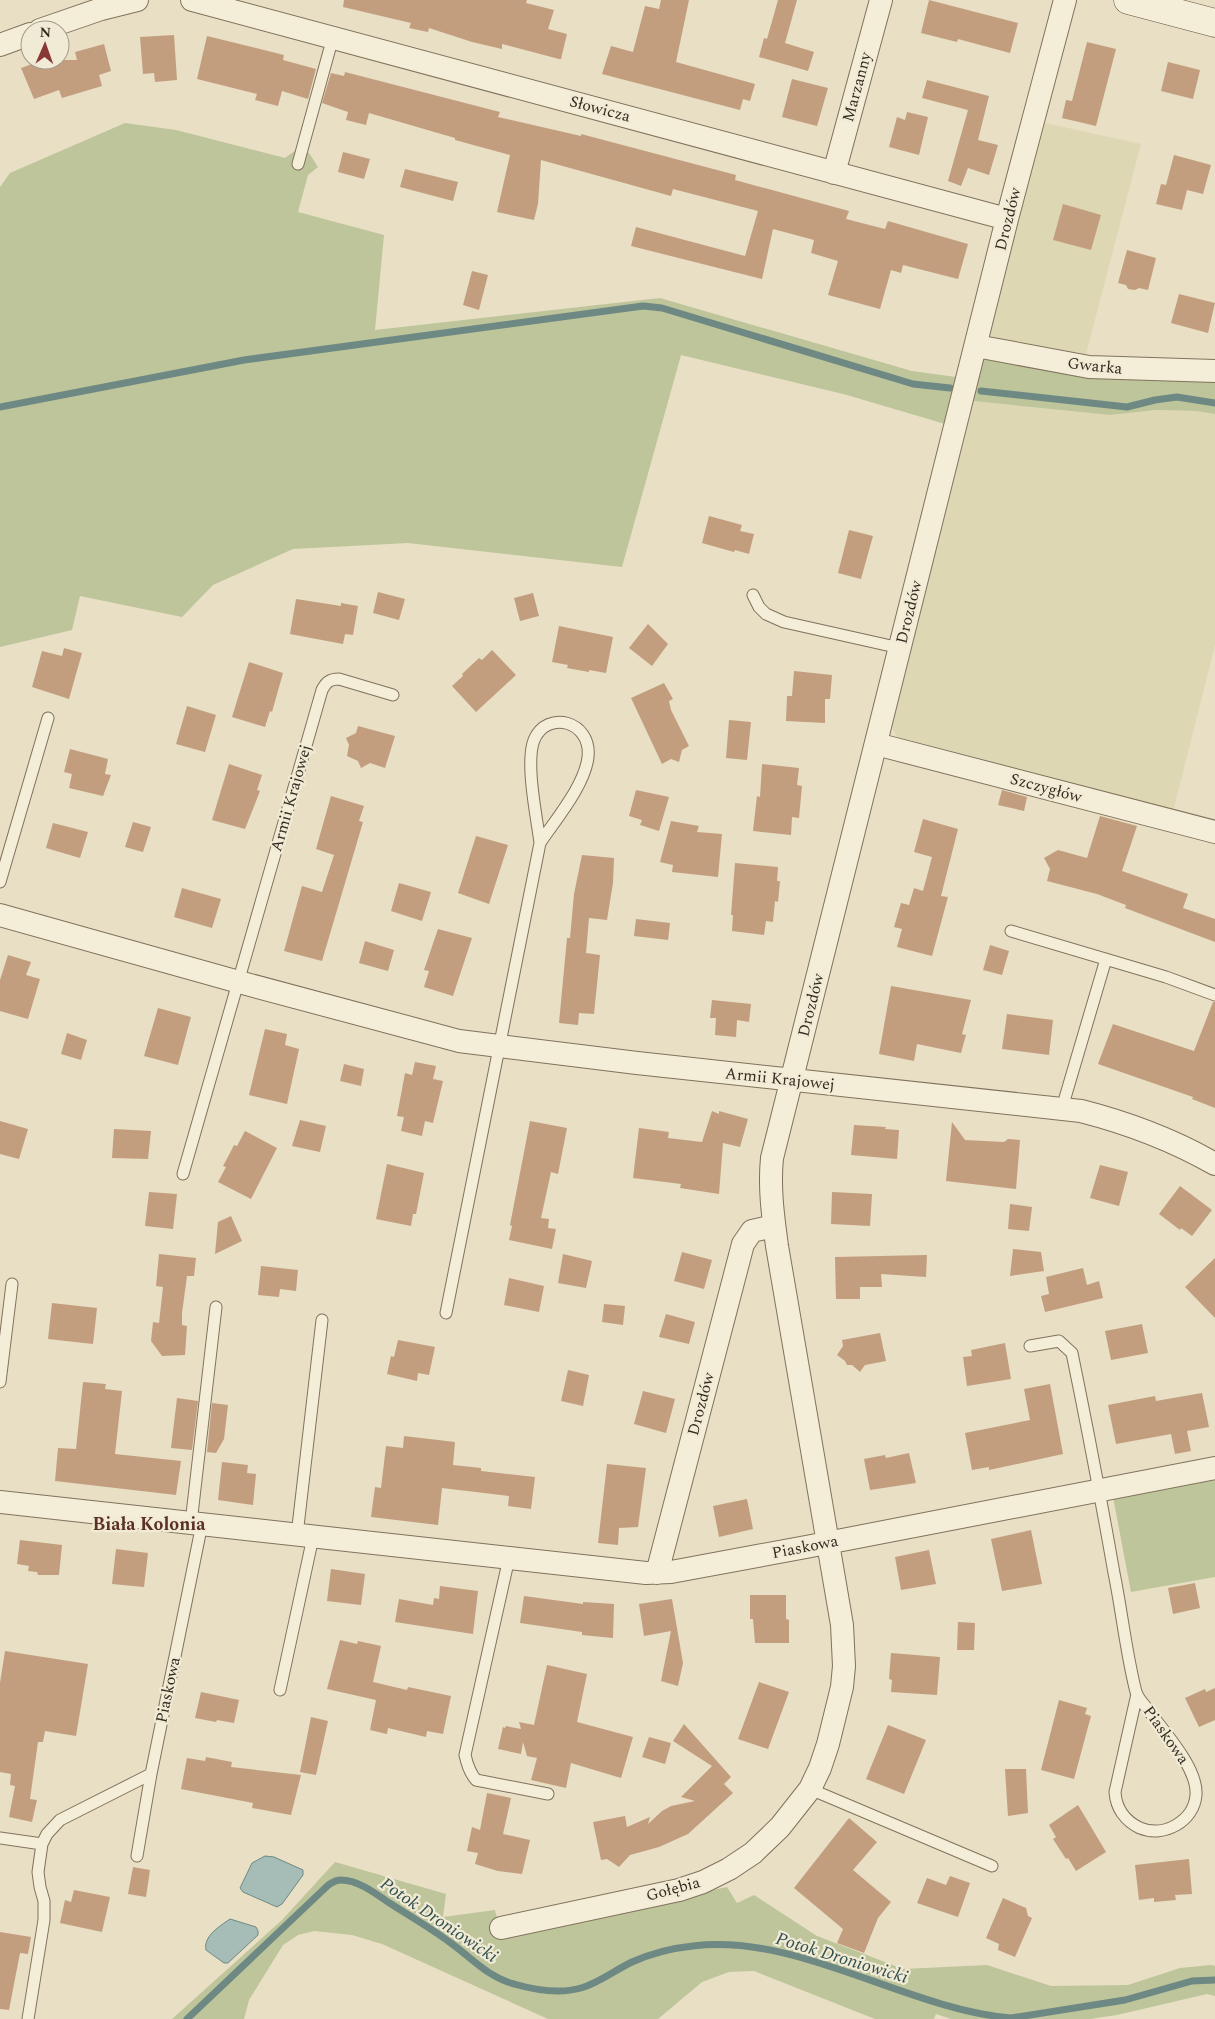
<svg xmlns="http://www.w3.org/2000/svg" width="1215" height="2019" viewBox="0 0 1215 2019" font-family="Spectral,serif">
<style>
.farmland{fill:#ddd8b3}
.green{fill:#bec59a}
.water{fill:#a6bcb7;stroke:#6e8984}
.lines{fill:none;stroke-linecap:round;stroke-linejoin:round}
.stream{stroke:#6e8984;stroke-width:7}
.building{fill:#c29e7f}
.lane-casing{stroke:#81725d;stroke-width:13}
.street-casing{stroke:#81725d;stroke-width:24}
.secondary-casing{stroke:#635340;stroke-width:29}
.lane{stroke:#f4edd7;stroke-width:11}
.street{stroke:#f4edd7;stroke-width:22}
.secondary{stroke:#f4edd7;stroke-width:28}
.labels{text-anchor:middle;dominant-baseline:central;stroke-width:4.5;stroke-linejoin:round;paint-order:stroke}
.street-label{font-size:16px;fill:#332a1f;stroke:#f1ead4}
.neighbourhood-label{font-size:18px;font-weight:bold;fill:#5a3224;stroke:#f1ead4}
.water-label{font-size:18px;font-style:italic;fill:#305150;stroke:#f1ead4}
</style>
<rect width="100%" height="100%" fill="#e8dfc5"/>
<path class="farmland" d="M1045,123l96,21 -55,210 -99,-17z
M973,401l137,14 46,-5 40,1 19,3v231l-42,167 -274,-72 -7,-12z"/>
<path class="green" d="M125,123l51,7 109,28 11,-8 13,3 9,14 -10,8 -10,37 86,23 -9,95 285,-32 252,73 44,6 -11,47 -98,-29 -166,-40 -59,212 -214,-24 -115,6 -80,36 -31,32 -102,-21 -8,34 -72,17v-460l10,-14z
M983,352l232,28v34l-19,-3 -40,-1 -46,5 -137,-14z
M1215,1476v101l-84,15 -18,-95z
M335,1862l111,32 -3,23 52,-7 6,25 226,-48 10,16 17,-8 63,41 86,33 84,-4 64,21 77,-1 52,-17 31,-3 4,1v30l-8,-2 -90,21 -27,4h-139l-15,-5 -2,5h-59l-121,-48 -25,1 -27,10 -44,37h-110l-166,-75 -30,-9 -38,-4 -16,4 -15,10 -34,55 -5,19h-72l110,-99z"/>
<path class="water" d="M265,1856l9,1 29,13v5l-21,29 -5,3 -34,-15 -3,-4 12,-25z
M230,1919l26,8 2,4v4l-30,28h-4l-18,-13c-3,-14 14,-24 24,-31z"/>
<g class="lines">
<path class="stream" d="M981,391l146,16 28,-7 22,-3 38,6
M0,407l244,-47 399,-54 19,2 251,76 37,4
M187,2019l135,-128c5,-5 11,-11 19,-11 17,0 34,13 47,22 20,13 41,25 60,39 22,15 39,36 66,43 21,6 46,10 67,4 18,-5 34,-18 51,-26 18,-8 41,-14 61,-16 106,-13 213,63 318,72l114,-18 67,-19 23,-1"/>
</g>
<path class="building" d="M344,0h183l-1,3 28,7 -6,19 19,5 -6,25h-2l-57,-15v5l-30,-7 -43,-14 -1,4 -19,-4 2,-5 -68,-16z
M661,0h28l-13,62 79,22 -5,17 -7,-2 -3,11 -138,-36 9,-28 22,6 12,-46 14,3z
M778,0h19l-12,43 29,9 -6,19 -49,-14 5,-19 3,1z
M929,0l89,23 -8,30 -52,-14 -1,3 -36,-9z
M174,35l3,45 -22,2 -1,-9 -11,1 -3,-37z
M207,36l77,19 -1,5 33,9 -8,30 -26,-8 -4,15 -23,-6 2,-6 -60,-15z
M1087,42l29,7 -20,77 -34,-8 4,-18 6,1z
M104,44l7,27 -12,4 3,11 -40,12 -3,-8 -25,9 -13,-31 22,-8h34l-2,-8z
M1168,62l32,8 -7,29 -32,-8z
M345,72l155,40 -2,5 83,19v-2l155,41 -1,5 114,31 -3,8 39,10 3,-8 80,23 -10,35 -55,-14 -2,8 -10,-3 -11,39 -52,-14 10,-34 -27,-8 3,-13 -41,-11 -11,50 -131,-33 5,-19 109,29 13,-45 -85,-22 -2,7 -130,-36 -3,44 -4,16 -37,-8 13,-57 -55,-15v-2l-86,-25 -3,12 -20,-5 2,-8 -26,-9 9,-30 13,3z
M792,79l36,9 -11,38 -35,-9z
M927,80l62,16 -11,44 20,5 -9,30 -21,-7 -7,18 -13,-5 20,-71 -46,-12z
M907,112l21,5 -9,38 -30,-8 8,-30 8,3z
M343,152l27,7 -6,20 -26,-7z
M1174,155l37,10 -8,29 -16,-4 -5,20 -26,-6 5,-20 5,1z
M405,169l53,13 -5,19 -53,-14z
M1063,204l38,11 -10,35 -38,-10z
M1127,250l29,8 -8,32 -9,-2 -4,2 -7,-1 -2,-4 -8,-2z
M472,271l16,4 -9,35 -16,-5z
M1179,294l36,9 -7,30 -37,-10z
M709,516l33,9 -2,6 14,3 -5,20 -14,-4 -1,2 -32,-9z
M849,530l24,6 -12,43 -23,-6z
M378,592l27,7 -6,21 -26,-7z
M533,593l6,23 -19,5 -6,-23z
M296,599l45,7v-3l17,3 -5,29 -8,-1 -2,10 -53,-10z
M648,624l20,20 -16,22 -23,-18z
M559,626l54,11 -7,36 -17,-3v2l-22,-4 1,-3 -16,-3z
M64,648l18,5 -13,46 -37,-12 10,-36 20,5z
M492,650l24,25 -40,37 -24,-26 11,-10 -1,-2 17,-16 3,2z
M249,662l34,11 -11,39 -2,-1 -5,16 -33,-10z
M794,671l38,4 -2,24h-5v24l-39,-2 1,-25h5z
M664,683l9,16 -4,2 2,9 18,36 -7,4 -3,12 -8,-3 -9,5 -31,-66z
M187,706l29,9 -11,37 -29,-8z
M729,720l22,2 -4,38 -21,-2z
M358,726l37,10 -10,32 -15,-5 -9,5 -3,-7 -11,-5 2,-11 -3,-7 10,-5z
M70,749l38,10 -3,15 6,1 -8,21 -34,-8 3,-14 -8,-2z
M229,764l33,11 -5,15 3,1 -15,38 -33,-9z
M762,764l37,4 -2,17 5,1 -3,32 -7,-1 -1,18 -38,-4 4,-35 3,1z
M636,790l33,7 -10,34 -19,-6 2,-5 -13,-4z
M1002,790l25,7 -3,14 -26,-6z
M331,796l33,10 -5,15 4,1 -41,139 -38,-10 18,-65 20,6 12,-37 -18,-6z
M1100,816l37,10 -15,45 66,23 -5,14 32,11v23l-90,-34 1,-3 -29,-11 -50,-13 3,-12 -6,-11 14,-8 29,8z
M923,819l35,10 -17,67 7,1 -16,59 -35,-9 5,-18 -8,-2 7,-24 8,2 5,-17 9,3 9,-34 -18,-5z
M671,821l28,5 -2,6 25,2 -4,43 -46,-5 1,-7 -13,-3z
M133,822l18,5 -8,25 -18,-5z
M53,823l35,9 -8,26 -34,-10z
M476,836l32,9 -19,59 -31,-11z
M582,855l32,3 -1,25 -6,37 -18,-2 -3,35 14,2 -6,59 -15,-1 -1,12 -19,-2 8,-85h3l4,-44z
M735,863l43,4 -1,14h3l-2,21 -3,-1 -2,21 -7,-1 -2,14 -32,-4 1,-16h-2z
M399,883l32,9 -9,29 -31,-10z
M182,888l39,11 -9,29 -38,-11z
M636,919l34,4 -2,17 -34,-4z
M438,929l34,9 -19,58 -29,-9 5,-16 -5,-1z
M365,941l29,9 -6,21 -29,-8z
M990,945l19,6 -7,24 -19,-5z
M8,955l23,7 -5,13 14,4 -12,40 -28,-8v-31z
M891,986l80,14 -9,34 4,1 -5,18 -44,-9 -3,17 -35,-7z
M712,1000l39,4 -2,18 -12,-2 -1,17 -21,-2 1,-17h-6z
M1213,1002h2v106l-23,-9 1,-2 -95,-33 15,-40 81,27z
M158,1008l33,9 -13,48 -34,-9z
M1007,1014l46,6 -4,35 -47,-6z
M265,1029l22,5 -2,11 14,4 -12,55 -38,-9z
M67,1033l20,7 -6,20 -20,-6z
M415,1062l21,4 -3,13 10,2 -10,42 -8,-2 -3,15 -21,-5 3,-14 -7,-1 8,-43 7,2z
M344,1064l20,5 -3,17 -21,-5z
M712,1111l7,3v-3l29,8 -8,28 -17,-4 -4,51 -39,-6 1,-4 -48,-6 6,-50 30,4 -1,6 34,4z
M300,1120l26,6 -6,26 -28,-6z
M0,1121l28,8 -9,30 -19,-5z
M530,1121l37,7 -9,46 -7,-2 -10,46 8,1 -1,9 8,1 -4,20 -43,-9 3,-14 -2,-1z
M952,1122l13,18 39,2 4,-3 12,1 -4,49 -70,-8z
M854,1125l32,2 -1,2 14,1 -2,29 -46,-4z
M114,1129l37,2 -3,28 -36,-1z
M245,1131l32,17 -26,51 -33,-17 8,-15 -3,-1 6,-11 5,-10 3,1z
M387,1164l37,9 -8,41h-3l-2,12 -35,-7z
M1100,1165l28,7 -9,34 -29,-8z
M1180,1186l32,24 -20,26 -11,-8 -1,2 -21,-16z
M149,1192l28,2 -4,35 -28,-3z
M832,1192l40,2 -2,32 -39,-2z
M1010,1204l22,3 -3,24 -21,-2z
M231,1216l11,25 -27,13 3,-32z
M1013,1249l28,3 3,19 -34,5z
M682,1252l30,8 -8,29 -30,-8z
M159,1254l37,4 -2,18h-7l-5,37v12l5,1 -2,29 -23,1 -11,-15 2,-19 6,1 4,-36 -7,-1z
M563,1254l29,7 -6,27 -28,-5z
M927,1255l-1,22 -45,-3 1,13h-22v12h-24l-1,-42z
M1215,1258v60l-30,-31z
M261,1266l37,4 -2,21 -16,-2 -1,8 -21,-2z
M1083,1268l4,17 12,-4 4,17 -58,14 -4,-16 8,-2 -3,-17z
M509,1278l35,8 -5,26 -35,-7z
M52,1303l45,5 -4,36 -45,-5z
M604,1304l21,2 -2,19 -21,-3z
M666,1314l29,8 -6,22 -30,-7z
M1142,1324l6,29 -37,7 -6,-29z
M880,1333l6,28 -21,4 -5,7 -8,-7h-5l-2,-4 -8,-6 6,-9 -1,-6z
M398,1340l37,7 -6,28 -11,-2 -1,8 -30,-7 4,-18 3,1z
M1005,1343l6,36 -44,7 -4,-29 9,-1 -1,-6z
M568,1370l21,5 -6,31 -22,-5z
M83,1382l23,2 -1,5 17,2 -7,63 66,7 -5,34 -121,-14 3,-33 18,1z
M1050,1384l13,70 -74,16v-3l-17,3 -7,-37 65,-13 -6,-31z
M643,1391l32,8 -9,34 -32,-9z
M1202,1393l7,34 -22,4 4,20 -16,3 -4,-20 -55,10 -8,-39 47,-9 1,5z
M177,1398l21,3 -6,49 -21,-2z
M212,1403l16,2 -4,34 -8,14 -9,-1z
M404,1436l51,6 -2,23 28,3v3l54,6 -4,32 -23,-3 1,-10 -67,-8 -4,37 -67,-8 4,-30 6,1 5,-42 17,2z
M909,1453l7,30 -46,7 -6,-31 21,-4 1,3z
M222,1462l26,3 -1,8 9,1 -3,31 -35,-5z
M607,1464l39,4 -8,59 -19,1 -1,17 -20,-2z
M747,1499l6,30 -34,8 -6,-31z
M1031,1530l11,54 -40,7 -11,-52z
M20,1540l42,5 -3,30h-21l-1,-3 -9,-1 1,-5 -12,-2z
M116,1549l32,4 -4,34 -32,-3z
M929,1550l7,34 -35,6 -6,-33z
M331,1569l34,5 -4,31 -34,-4z
M1195,1583l5,25 -27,6 -5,-26z
M440,1586l38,5 -5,43 -78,-12 4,-23 34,6 1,-7 5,1z
M750,1595h36v24l3,1v23h-34l-2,-24h-3z
M524,1596l59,8v-2l31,2 -1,34 -31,-3v-3l-62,-9z
M672,1599l11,64 -5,23 -17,-5 10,-50 -27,5 -5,-32z
M958,1622l17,1 -1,27h-17z
M340,1640l17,4 1,-3 23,5 -8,36 34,8 1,-3 43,9 -8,38 -16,-3 -1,6 -38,-9 -1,6 -17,-4 6,-30 -49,-11z
M5,1651l83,13 -12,72 -31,-5 -2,11h-5l-8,57 7,1 -5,22 -23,-5 6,-31 -5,-1 1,-11 -11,-2v-89z
M891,1653l49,4 -3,38 -46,-3 1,-12 -3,-1z
M547,1665l40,9 -10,48 56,15 -12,41 -50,-15 -5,25 -35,-8 6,-22 -10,-2 -4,-14 -2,12 -23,-5 5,-22 2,1 1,-2 15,3 -2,-7 15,3z
M759,1682l30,10 -21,57 -30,-10z
M1215,1688v32l-16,7 -14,-29 20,-9 1,3z
M201,1692l38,8 -5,23 -17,-3 -1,2 -21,-4z
M1059,1700l28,8 -2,6 6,2 -17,63 -33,-9z
M311,1717l17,4 -12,54 -16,-3z
M684,1724l47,53 -7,7 9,9 -45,41 -29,13 -29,8 -11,12 -12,-8 -6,1 -8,-38 32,-6 2,11 23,-10 -2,7 14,-13 9,-5 24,-5 -14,-4 31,-31 -39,-25z
M888,1725l38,15 -22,54 -38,-15z
M649,1737l22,6 -6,21 -23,-7z
M206,1757l26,5 -1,5 70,8 -10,40 -39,-7 1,-5 -72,-14 6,-31 18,3z
M1005,1769h21l2,44 -20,3z
M487,1793l24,5 -8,36 27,6 -8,34 -24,-3 -23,-7 3,-11 -11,-2 5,-24 8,3z
M1078,1805l28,47 -30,19 -8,-13 -2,1 -13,-20 3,-2 -7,-12z
M849,1818l28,24 -24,28 38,32 -13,16 -14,35 -27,-10 6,-14 -49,-41z
M1189,1859l3,35 -17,1 1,5 -22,2v-4l-15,2 -4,-35z
M133,1867l17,3 -4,27 -18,-3z
M950,1876l20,7 -12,34 -41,-14 10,-25 19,7z
M74,1890l36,7 -8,35 -42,-9 5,-23 6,2z
M1003,1898l23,10 2,8 4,2 -17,39 -17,-7 1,-6 -13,-6z
M0,1932l31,5 -3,17 -8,-1 -11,57 -9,-1z"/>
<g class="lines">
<defs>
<path id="lane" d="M298,164l35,-127
M753,595l6,12 7,7 18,8 116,26
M0,882l48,-164
M1011,931l155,46 49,18
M1062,1108l44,-149
M183,1174l139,-484c4,-8 8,-11 17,-11l54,16
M446,1313l94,-470c-3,-25 -15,-80 -6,-103 13,-31 58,-19 54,17 -3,28 -32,62 -48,86
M1030,1346l29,-5 13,12c15,73 29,146 42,220 8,39 12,80 22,119 2,7 9,13 13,19 15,21 49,57 47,84 -2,26 -32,43 -56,33 -15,-7 -24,-20 -25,-36l22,-98
M0,1382l12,-98
M191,1523l25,-216
M297,1535l25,-215
M509,1558l-44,197c2,9 5,18 11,25l72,14
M280,1690l33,-153
M810,1789l182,77
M0,1838l42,6
M137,1856l14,-82 51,-250
M28,2019l16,-99v-19l-4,-14 -2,-15 4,-28 5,-10 13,-14 91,-46"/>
<path id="street" d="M192,0l815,219
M40,30l61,-21 36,-9
M0,45l30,-11
M834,173l47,-173
M976,346l113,21 126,4
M876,744l339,88
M0,915l239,67 220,59 178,22 444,48c47,12 92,29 134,53
M0,1502l646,71 25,-1 135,-25 409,-79
M657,1573l86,-329 9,-13 22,-5
M501,1928l178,-38 24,-8 26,-13 24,-16 27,-26 30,-38 10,-21 8,-24 14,-57 2,-21 -2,-41 -65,-379c-4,-30 -8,-58 -5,-88l235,-939 58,-219"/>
<path id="secondary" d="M1128,0l87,23"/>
</defs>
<use href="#lane" class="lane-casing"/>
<use href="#street" class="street-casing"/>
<use href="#secondary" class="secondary-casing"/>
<use href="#lane" class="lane"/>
<use href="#street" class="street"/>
<use href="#secondary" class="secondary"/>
</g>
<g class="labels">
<g class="street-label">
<text transform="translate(857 87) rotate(-75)">Marzanny</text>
<text transform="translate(600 109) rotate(15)">Słowicza</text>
<text transform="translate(1008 219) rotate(-76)">Drozdów</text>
<text transform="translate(1095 366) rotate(6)">Gwarka</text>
<text transform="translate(909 612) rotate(-76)">Drozdów</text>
<text transform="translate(1046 788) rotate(15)">Szczygłów</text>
<text transform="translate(291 798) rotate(-74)">Armii Krajowej</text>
<text transform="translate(811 1005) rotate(-76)">Drozdów</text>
<text transform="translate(780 1079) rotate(6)">Armii Krajowej</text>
<text transform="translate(701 1404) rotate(-75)">Drozdów</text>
<text transform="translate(805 1547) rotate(-11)">Piaskowa</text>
<text transform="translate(168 1690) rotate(-78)">Piaskowa</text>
<text transform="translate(1166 1735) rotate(55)">Piaskowa</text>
<text transform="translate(673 1889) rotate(-15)">Gołębia</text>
</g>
<g class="neighbourhood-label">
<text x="149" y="1524">Biała Kolonia</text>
</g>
<g class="water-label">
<text transform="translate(439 1920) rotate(34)">Potok Droniowicki</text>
<text transform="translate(842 1958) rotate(17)">Potok Droniowicki</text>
</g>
</g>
<g transform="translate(45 45) rotate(2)"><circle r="24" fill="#f1ead4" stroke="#a59d8c"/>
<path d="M0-4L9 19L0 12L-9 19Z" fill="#883835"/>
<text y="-8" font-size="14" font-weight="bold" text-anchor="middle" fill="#332a1f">N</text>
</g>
</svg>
